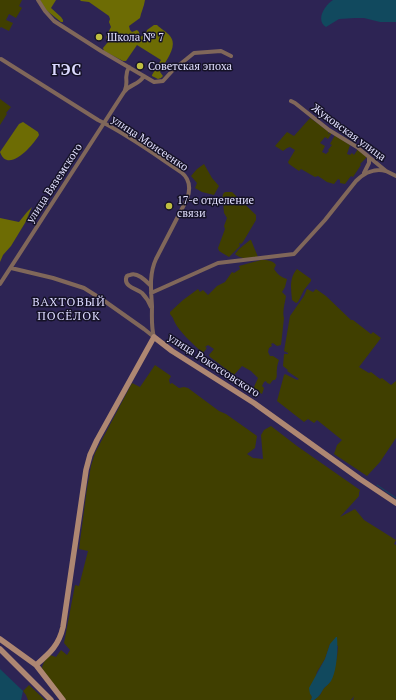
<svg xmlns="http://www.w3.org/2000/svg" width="396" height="700" viewBox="0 0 396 700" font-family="'PT Serif',serif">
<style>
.green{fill:#403f00}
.forest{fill:#6d6c04}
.water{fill:#11495e}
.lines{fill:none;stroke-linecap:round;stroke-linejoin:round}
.stream{stroke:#11495e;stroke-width:1}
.street{stroke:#80675a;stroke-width:4}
.secondary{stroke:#ae8772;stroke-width:5.5}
.poi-dot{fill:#bfbe41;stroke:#151227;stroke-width:1.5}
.labels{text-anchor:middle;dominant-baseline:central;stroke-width:3;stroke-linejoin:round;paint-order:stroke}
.poi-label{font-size:11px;fill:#e1dffe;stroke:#151227;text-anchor:start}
.street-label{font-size:11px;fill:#e1dffe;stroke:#151227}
.neighbourhood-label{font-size:12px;letter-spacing:1px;fill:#dcdaff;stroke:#151227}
.district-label{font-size:15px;font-weight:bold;letter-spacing:1px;fill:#dcdaff;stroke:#151227}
</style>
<rect width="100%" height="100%" fill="#2d2454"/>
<path class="green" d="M0,0h22l-3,6 3,2 -6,10 -7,-4 -3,6 7,3 -4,8 -8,-4 -1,1z
M0,99l11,8 -5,6 1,1 -7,11z
M310,118l19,13 -1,3 3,-2 1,1 -4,6 -3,-2 -5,6 5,3 -3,6 4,2 3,-3 -1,-1 4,-5 -2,-1 5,-9 15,10 -3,9 3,1 2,-2 2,2 4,-6 9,8 -7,7 1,1 -8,12 -2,-1 -6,8 -5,-1v-3l-2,-1 -4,5 -7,-2 -9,-6 -3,1 -14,-8 -2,2 -10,-7 -1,-2 7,-12 -5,-3 -3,1 -4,3 -8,-5 12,-14 7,4z
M204,164l8,14 7,8 -5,9 -12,-3 -7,-4 2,-5 -6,-7 6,-7z
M225,192h7l24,23v5l-13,22 -2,2 -2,-1 1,3 -11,11 -10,-6 -1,-3 7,-19 -1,-3 3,-8 -3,-5 -1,-11 -1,-3 1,-5z
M250,240h1l7,17c-8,1 -17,3 -23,-3l4,-5z
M261,260c6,0 11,0 15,5l-2,4c4,6 7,8 13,10l-2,8 -3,5 4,4c-1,7 -4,16 -2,22l-3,27 -4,1 -4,-3 -2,1 1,2 -3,2 -1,4 2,4h3l6,4c-1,3 -2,6 -2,9 -1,5 1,7 -2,11h-2l-3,4 -3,-1 -1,-2 -2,1 -2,4 2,2 -2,6 -9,-5 5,-11 -7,-7 -9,-5 -8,9 -24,-18 -1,-2 5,-6 -6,-4 -3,2 2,1 -4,5c-9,-8 -27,-24 -30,-35l-3,-4v-2l13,-12 15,-11 2,3 3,-2 5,5 9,-9 8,-4 7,-10 2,1 6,-4 -1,-3z
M297,269l14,10v2l-7,9 -6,12 -2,1 -4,-3c-1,-11 -3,-22 5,-31z
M307,289l6,3 3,-3 10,7 25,24h2l18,14 2,-2 8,6 -22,29 10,6 2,-1 9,7 2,-1 9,7 5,-4v57l-16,24 -13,14 -33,-22 3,-9 5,-5 -25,-20 -3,3 -6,-4 -4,3 -27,-21 7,-26 1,-1 12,6 2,-1 -12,-8 1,-1 -5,-4 1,-12h4v-1l-4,-2 6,-35 14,-20z
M155,365l16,11 -2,4 1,4 2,-1 7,5 5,-1 4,1 31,23 7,3 31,22 -2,12 -8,6 6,4 10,1 -2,-24 3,-5 7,-4 26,20 63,44 -1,3v3l-19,21 15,-8 9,11 32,20 -2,4 2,1v155h-43l1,-4 -3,4h-37l6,-5 3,-6 7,-7 7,-25 1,-11 -8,-2 -5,15 -8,13 -6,23 1,2 -1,3h2h-247l-23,-28 -1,-5 2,-5 6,-7 6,2 5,-7 6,5 3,-5 -6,-7 11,-58 4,1 9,-35 -9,-2 8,-61 4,-22 4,-13 37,-70 8,4z
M29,685l16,15h-17l-2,-5 -3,-4z"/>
<path class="forest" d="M40,0h16l-5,8 10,9 2,3v2h-2l-15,-12z
M80,0h65c-1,7 -4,12 -5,18l-11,8 1,4 2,2 5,-2 2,2 1,5 6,-3 1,-4 7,-5h3c4,4 10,7 13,11 9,11 -6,26 -10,36l3,4 -2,2 -3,1 -6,-3v-1l9,-15 -24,-15 -11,16h-3l-19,-10 -1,-3 5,-6 -2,-5 5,-10 -2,-5 1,-3 -1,-3 -20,-14 -8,-1z
M23,122l15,10 1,3c-5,9 -31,40 -39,17l19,-28z
M32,207l-7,16 -14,23 -8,9 -3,7v-44l19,4 8,-10z"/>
<path class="water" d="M333,0h63v22h-16l-16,-4h-9l-16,1 -13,8c-11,-7 -1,-22 7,-27z
M336,637h1c1,11 0,34 -6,44 -2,3 -5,5 -7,7 -3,5 -5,9 -10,12h-3l1,-3 -1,-2 -1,-1 -1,-6 16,-29 5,-15z
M0,669l23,22 -2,9h-21z"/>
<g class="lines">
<path class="stream" d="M377,485l19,13"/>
<path class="street" d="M38,0l7,11 9,10 47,30 53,31 9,-1 10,-11 21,-17 27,-2 10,5
M1,59l97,61c29,14 56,34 83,52 9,7 10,16 6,27l-31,60c-7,15 -5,31 -4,47 0,10 -1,21 2,31
M125,90c4,-10 -2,-13 4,-23
M291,101l4,2 34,27 28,17 29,24 10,5
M364,173l5,-10v-6
M11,268l42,10 31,10 19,12 41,29 10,8
M0,284l124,-192c7,-9 14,-6 20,-16
M151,293l67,-30 76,-9 31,-34 31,-39c8,-8 19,-13 30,-10
M151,307c-2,-5 -5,-10 -9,-14 -5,-4 -17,-6 -16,-14 0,-2 1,-4 4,-4 7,-4 17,7 21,11"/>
<path class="secondary" d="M0,639l36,26 27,35
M0,649l51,51
M36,665c14,-12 23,-20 27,-38l23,-157 4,-15 7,-15 57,-103 18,14 82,52 106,76 36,24"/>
</g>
<g class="poi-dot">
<circle cx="99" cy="37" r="4"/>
<circle cx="140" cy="66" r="4"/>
<circle cx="169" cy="206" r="4"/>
</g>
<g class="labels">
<g class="poi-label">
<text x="107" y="37">Школа № 7</text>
<text x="148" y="66">Советская эпоха</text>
<text x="177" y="200">17-е отделение<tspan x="177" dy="13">связи</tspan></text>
</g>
<g class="street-label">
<text transform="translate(349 132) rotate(36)">Жуковская улица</text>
<text transform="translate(150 143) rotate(34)">улица Моисеенко</text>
<text transform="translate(54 183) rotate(-57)">улица Вяземского</text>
<text transform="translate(214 365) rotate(33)">улица Рокоссовского</text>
</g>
<g class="neighbourhood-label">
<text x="69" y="301">ВАХТОВЫЙ<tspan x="69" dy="14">ПОСЁЛОК</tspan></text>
</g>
<g class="district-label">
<text x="67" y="69">ГЭС</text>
</g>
</g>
</svg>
